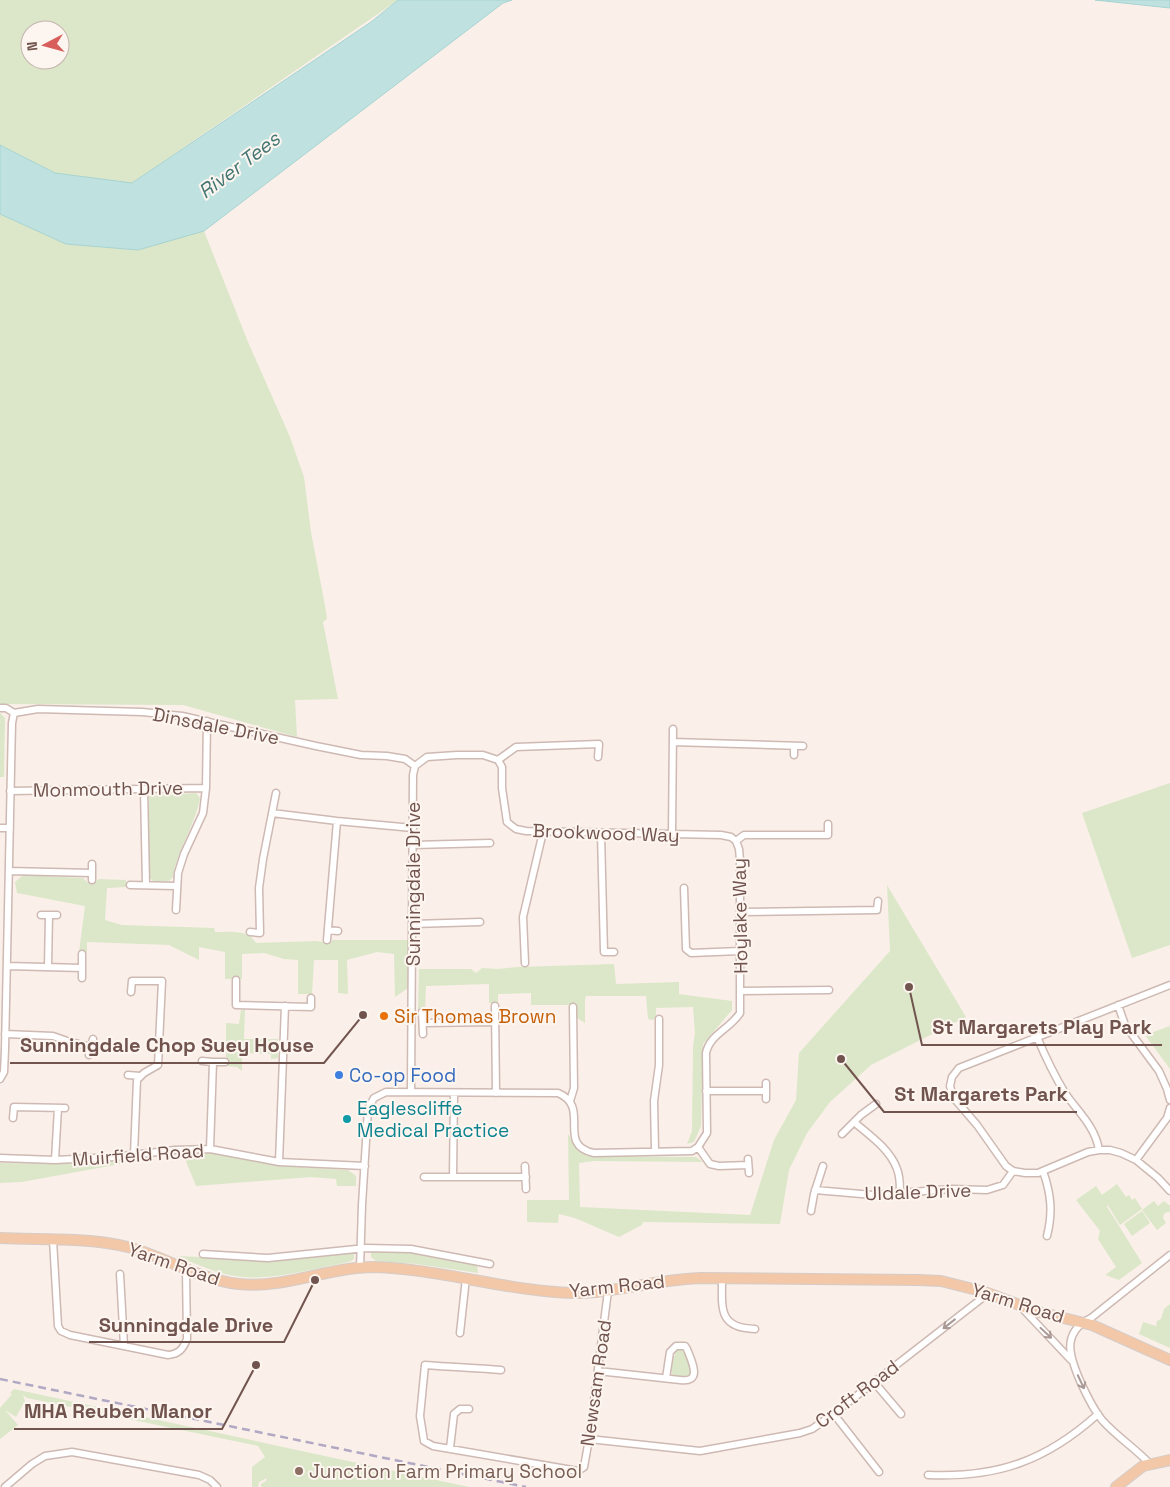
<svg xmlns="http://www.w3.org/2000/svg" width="1170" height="1487" viewBox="0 0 1170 1487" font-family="'Space Grotesk',sans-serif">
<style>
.green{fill:#dbe7c8;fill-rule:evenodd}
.water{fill:#bfe2e0;stroke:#a6d3d1}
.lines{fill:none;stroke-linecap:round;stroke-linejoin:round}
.minor-casing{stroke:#ceb9b3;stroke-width:9}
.primary-casing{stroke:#d5ccca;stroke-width:12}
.minor{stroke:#fff;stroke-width:6}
.primary{stroke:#f2c8a8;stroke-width:10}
.rail{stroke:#b1a8c4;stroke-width:2.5;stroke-dasharray:8 5;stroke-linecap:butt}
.oneway{stroke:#aa9895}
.food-dot{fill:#e8710a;stroke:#fdf5ef;stroke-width:2}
.shop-dot{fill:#3f7fe0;stroke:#fdf5ef;stroke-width:2}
.culture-dot{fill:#0f9aa8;stroke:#fdf5ef;stroke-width:2}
.education-dot{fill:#8d6e63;stroke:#fdf5ef;stroke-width:2}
.labels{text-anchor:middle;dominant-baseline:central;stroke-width:4;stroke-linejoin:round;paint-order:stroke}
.street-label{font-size:19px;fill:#72544f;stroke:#fdf5ef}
.food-label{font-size:19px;fill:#c56008;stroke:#fdf5ef;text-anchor:start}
.shop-label{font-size:19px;fill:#366cbe;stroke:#fdf5ef;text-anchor:start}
.culture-label{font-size:19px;fill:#0d838f;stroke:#fdf5ef;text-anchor:start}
.education-label{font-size:19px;fill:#785e54;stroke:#fdf5ef;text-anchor:start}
.water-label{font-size:20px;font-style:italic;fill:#447674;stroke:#fdf5ef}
.leader{fill:none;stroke:#72544f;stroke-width:2}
.callout-dot{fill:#72544f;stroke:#fdf5ef;stroke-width:2}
.callout-label{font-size:20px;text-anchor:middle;font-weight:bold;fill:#72544f;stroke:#fdf5ef;stroke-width:4;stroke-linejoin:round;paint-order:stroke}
</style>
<rect width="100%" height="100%" fill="#faf0e9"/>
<path class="green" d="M0,0h398l-266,183 -77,-10 -55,-28zM30,30h30v30h-30z
M0,214l66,30 71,6 67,-19 44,111 42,95 14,40 7,55 15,79 1,8 -4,3 15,77 -43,1 2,37 -114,-32 -183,-1z
M0,713l5,5 -1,59h-4z
M1170,783v162l-38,13 -50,-145z
M196,793l4,5c-5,28 -23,52 -27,79l-4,4 -15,1 -6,-6 1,-80z
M23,875l60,3 4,4h8l4,-3 27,1v7l-19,1 -2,32 17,5 92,3 1,4c13,0 34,-3 41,11l60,-2 14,2 3,-3h75v48l-13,9 -1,-43 -17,-2 -30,8 1,34 -10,-1v-33h-24l-2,34h-14v-34l-14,-1 -20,-6 -22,1v25h-17v-27l-26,-5v13l-30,-15 -82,-3v11l-8,-1 6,-46 -68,-13 -2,-11z
M887,885l79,132 -95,48 -41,37 -23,31 -18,37 -9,54 -137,-2 -1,3 -23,12 -44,-19 -16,-4 -1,9 -31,-1v-22h42l-1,-66 8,13 11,9 109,1 7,5 -109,-1 -15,2 1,44 170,8 24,-75 22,-40 3,-47 91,-102z
M614,964l2,20 63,-2v12l53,7v9l-29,34 -2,82 -7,16 -7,2 5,-13 1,-84 2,-14 -2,-26 -37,1v8l-3,4 -5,-1 -2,-23h-60l-1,4v23l-8,-5 -1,-13h-45v-12l-33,1v9h-9v-19l-63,2 -1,25 -7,-1 1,-41h52l5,4 6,-5 16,1 19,-2z
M241,1010h4l-1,29h34v19l-7,1v-5l-29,-1v18l-5,-4 -11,-1v-43l13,1z
M1170,1026v43l-25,-34z
M199,1153l23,1 56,12 70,4 8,6v10h-19l-1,-7 -25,-2 -115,9 -13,-32z
M153,1158l-131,24 -22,1v-20l61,1z
M1117,1184l9,13 3,-2 3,5 3,-2 7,11 -22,16 -14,-23 2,4 -1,1c12,18 23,37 35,56l-23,17 -14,-5 11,-8 -18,-28 2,-8 -24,-31 20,-14 6,9z
M1154,1201l4,5 6,-5 5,4h1v7h-3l-3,2 -1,4 3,5 -9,7 -15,-20z
M1142,1211l8,12 -18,13 -8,-12z
M351,1252l3,2v5l-5,3c-34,6 -80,20 -114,14 -21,-3 -40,-13 -59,-20l97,4z
M371,1252c36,-1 71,4 106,13l1,8 -61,-9 -41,-3 -5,-4z
M1170,1304v44l-31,-14 4,-12 13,4 1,-5 4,-2 3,-10z
M678,1349l6,1 7,21 -1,5c-25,8 -21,-13 -12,-27z
M14,1389l455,98h-208v-3l5,-3 1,-3 -8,4 -1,5h-6v-20l13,-10 -7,-11 -231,-48 -4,-3 2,6 -9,16 -11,-7 13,15 -18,14v-31l12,-14 -2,-1z"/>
<path class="water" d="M398,0h114l-9,3 -299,228 -66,19 -72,-6 -66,-30v-69l55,28 77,10 239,-161z
M1095,0h75v8z"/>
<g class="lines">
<defs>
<path id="minor" d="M0,708h6l8,5
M14,713l24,-4 104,3 40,4 134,30 45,9 26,1 18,3 10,7
M673,742l130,4
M794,755v-9
M498,760l18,-13 83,-3 -1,13
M415,766l12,-9 30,-2h26l15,5 4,7v21l5,34 9,7 10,2 195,4 10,2 5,4
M144,789l2,96
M10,791l196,-3
M272,813l65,8 76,7
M0,828h10
M601,834l3,118h10
M672,835l1,-106
M736,841l8,-6h84v-11
M413,845l77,-2
M9,871l83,2
M92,880v-16
M130,885l46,1
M684,888l2,61 5,4 49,-2
M176,910l2,-37 6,-19 19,-41 3,-25 1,-67
M740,912l137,-2 1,-9
M41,915h16
M413,924l67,-2
M328,930l10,1
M250,932l10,1 -1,-45 4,-29 13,-66
M327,940l10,-119
M525,963l-2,-46 20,-85
M7,966l75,2
M48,967l1,-52
M82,978v-24
M236,980v25l75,2v-9
M1170,985l-211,83 -7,9 -2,9 3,11 24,28 29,41 7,5 12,2h13l50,-21 11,-2h11l11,3 15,7 22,18 12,13
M740,991l89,-1
M131,992l1,-11h30l-4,84 -14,8 -7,7 -3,74
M1118,1005l7,20 34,46 8,18 3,11
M495,1006l1,87
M422,1012l1,22
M423,1023l72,-1
M5,1034l48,2 14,5 24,6
M1037,1037c8,19 17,38 28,56 13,19 30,33 34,57
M89,1055l4,-16
M202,1061l11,1 -3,87
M213,1062h12
M128,1075l12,1
M0,1079l4,-7 1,-23 7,-326 2,-10
M411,1091l2,-316 2,-9
M706,1091h60
M766,1099v-16
M570,1101l4,-13 -1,-81
M13,1118l1,-11 51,1
M854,1122c15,13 36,27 43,47 3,7 3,16 3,23
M842,1134l19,-19 15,-11
M698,1147l12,17 9,2 29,-1
M655,1151l-1,-50 5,-36v-46
M0,1158l55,2 59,-3 61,-7 35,-1 69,13 86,4
M748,1159l1,14
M55,1160l3,-52
M1136,1160l31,-42 3,-10
M279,1162l6,-156
M525,1166l1,23
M1043,1171c8,23 10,41 4,65
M424,1177h102
M453,1177l1,-84
M815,1190l58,5 79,-6 35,1 16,-5 10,-14
M811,1211l3,-17 9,-28
M53,1240l5,86 3,5 9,4 98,20c11,-1 15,-6 19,-16l-1,-69
M203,1254l65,4 98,-10 45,1 79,15
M360,1268l2,-63 6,-96 6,-11 12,-6 172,1c34,14 -3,52 36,60l98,-2 6,-4 9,-14 -1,-80c4,-19 24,-24 34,-40v-153l-1,-11 -3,-8
M120,1274l4,72
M722,1279c0,29 -4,49 33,50
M1021,1307l50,53
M460,1333l6,-55
M501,1370c-26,-2 -51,-3 -76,-5l-5,51 4,25 9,5 145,25 6,-4 5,-28 19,-148
M598,1371l82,9c23,3 12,-18 7,-31l-2,-3h-9l-6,6 -4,26
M874,1382l27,32
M833,1413l46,59
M589,1439l111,12 100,-18 12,-4 16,-11 153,-119 4,-7
M450,1448l4,-34 6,-5h9
M1150,1464c-15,-16 -34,-28 -48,-44 -9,-11 -15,-24 -21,-37 -11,-25 -21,-50 10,-65l79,-63
M928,1475c69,3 118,-14 170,-61
M5,1487l27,-23 13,-8 27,-4 127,23 11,5 7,7"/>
<path id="primary" d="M0,1238c41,2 88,-1 128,9 38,10 71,33 111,37 45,5 90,-17 135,-17 67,2 132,24 199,26 21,1 42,-4 64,-7 21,-4 42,-7 63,-8l218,2 23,1 44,11 50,19 57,14 78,35
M1116,1487l27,-21 27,-6"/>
</defs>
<use href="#minor" class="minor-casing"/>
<use href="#primary" class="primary-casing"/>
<use href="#minor" class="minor"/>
<use href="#primary" class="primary"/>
<path class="rail" d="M0,1379l526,108"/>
</g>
<defs><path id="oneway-shaft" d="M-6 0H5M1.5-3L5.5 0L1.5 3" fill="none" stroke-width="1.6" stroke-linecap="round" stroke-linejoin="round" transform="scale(1.25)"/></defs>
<g class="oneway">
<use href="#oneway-shaft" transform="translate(949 1324) rotate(142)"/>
<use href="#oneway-shaft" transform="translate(1046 1333) rotate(43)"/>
<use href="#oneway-shaft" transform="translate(1081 1382) rotate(65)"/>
</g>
<circle class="food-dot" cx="384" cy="1016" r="5"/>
<circle class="shop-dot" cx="339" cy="1075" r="5"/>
<circle class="culture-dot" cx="347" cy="1119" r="5"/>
<circle class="education-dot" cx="299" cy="1471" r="5"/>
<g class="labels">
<g class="street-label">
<text transform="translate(216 726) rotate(11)">Dinsdale Drive</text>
<text transform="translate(108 789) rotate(-1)">Monmouth Drive</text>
<text transform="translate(606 833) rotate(2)">Brookwood Way</text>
<text transform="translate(413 884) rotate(-90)">Sunningdale Drive</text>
<text transform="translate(740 916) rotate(-91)">Hoylake Way</text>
<text transform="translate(138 1155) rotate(-4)">Muirfield Road</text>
<text transform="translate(918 1192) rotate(-2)">Uldale Drive</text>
<text transform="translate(174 1264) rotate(19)">Yarm Road</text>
<text transform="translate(617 1286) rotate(-6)">Yarm Road</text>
<text transform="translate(1018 1303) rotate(17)">Yarm Road</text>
<text transform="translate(596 1383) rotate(-82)">Newsam Road</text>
<text transform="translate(857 1394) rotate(-37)">Croft Road</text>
</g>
<g class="food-label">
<text x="394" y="1016">Sir Thomas Brown</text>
</g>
<g class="shop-label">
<text x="349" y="1075">Co-op Food</text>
</g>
<g class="culture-label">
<text x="357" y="1108">Eaglescliffe<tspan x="357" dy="22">Medical Practice</tspan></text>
</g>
<g class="education-label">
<text x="309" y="1471">Junction Farm Primary School</text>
</g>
<g class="water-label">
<text transform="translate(239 165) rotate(-37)">River Tees</text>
</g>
</g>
<path class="leader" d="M909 987L922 1045H1162M363 1015L324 1063H10M841 1059L884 1112H1077M315 1280L284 1342H89M256 1365L222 1429H14"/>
<g class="callout-dot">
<circle cx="909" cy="987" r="5"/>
<circle cx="363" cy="1015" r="5"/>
<circle cx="841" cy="1059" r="5"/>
<circle cx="315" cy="1280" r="5"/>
<circle cx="256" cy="1365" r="5"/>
</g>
<g class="callout-label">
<text x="1042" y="1034">St Margarets Play Park</text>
<text x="167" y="1052">Sunningdale Chop Suey House</text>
<text x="981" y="1101">St Margarets Park</text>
<text x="186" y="1332">Sunningdale Drive</text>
<text x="118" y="1418">MHA Reuben Manor</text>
</g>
<g transform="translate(45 45) rotate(264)"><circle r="24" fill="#fdf5ef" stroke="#c5b5af"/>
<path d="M0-4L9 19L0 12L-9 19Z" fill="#d85e5b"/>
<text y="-8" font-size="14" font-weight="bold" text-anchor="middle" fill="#72544f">N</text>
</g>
</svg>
